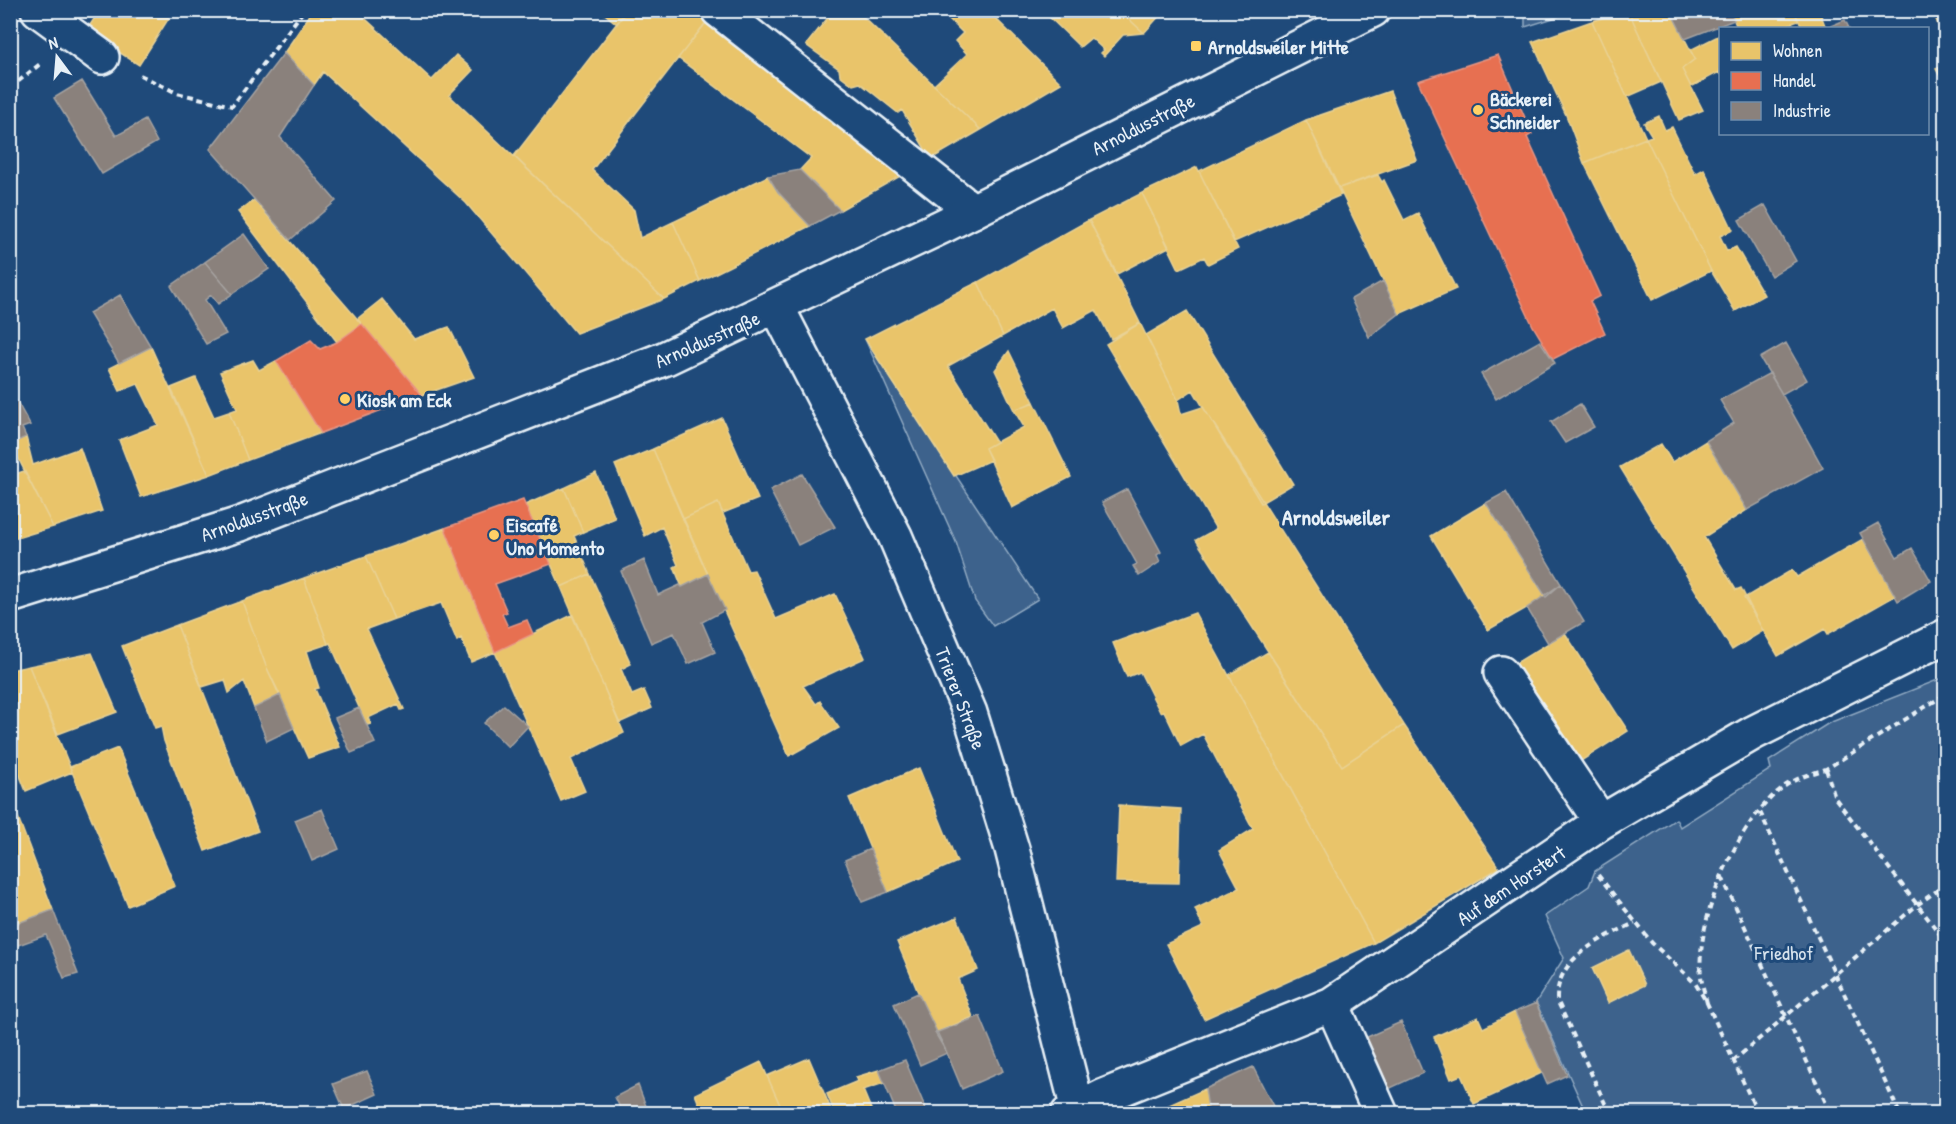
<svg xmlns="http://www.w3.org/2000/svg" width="1956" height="1124" viewBox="0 0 1956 1124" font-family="'Patrick Hand',sans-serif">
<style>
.green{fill:#3c628c;stroke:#92aac2;stroke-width:1.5}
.homes{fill:#e9c46a;stroke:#e9d295;stroke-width:1.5}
.shops{fill:#e76f51;stroke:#e79683;stroke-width:1.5}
.industry{fill:#8a817c;stroke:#a6a3a1;stroke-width:1.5}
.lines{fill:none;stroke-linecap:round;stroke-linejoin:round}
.minor-casing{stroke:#e8f1f8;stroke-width:38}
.major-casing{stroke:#e8f1f8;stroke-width:38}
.path{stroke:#e8f1f8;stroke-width:4;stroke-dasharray:6 4.5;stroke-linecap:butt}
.minor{stroke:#1f4a7a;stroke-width:33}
.major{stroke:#1f4a7a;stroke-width:33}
.poi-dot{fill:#ffd166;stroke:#1f4a7a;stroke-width:2}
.labels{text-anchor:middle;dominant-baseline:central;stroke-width:6;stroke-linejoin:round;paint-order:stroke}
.poi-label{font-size:20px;font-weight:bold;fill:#e8f1f8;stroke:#1f4a7a;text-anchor:start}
.street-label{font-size:20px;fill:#e8f1f8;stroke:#1f4a7a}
.park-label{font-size:20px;fill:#d7e3ed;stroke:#1f4a7a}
.quarter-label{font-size:22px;font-weight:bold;fill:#e8f1f8;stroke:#1f4a7a}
</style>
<rect width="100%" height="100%" fill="#1f4a7a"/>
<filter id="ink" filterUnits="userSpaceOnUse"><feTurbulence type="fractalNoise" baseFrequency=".0167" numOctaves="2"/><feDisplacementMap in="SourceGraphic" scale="12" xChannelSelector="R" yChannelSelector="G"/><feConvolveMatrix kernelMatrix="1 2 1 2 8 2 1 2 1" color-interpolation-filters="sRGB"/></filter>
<g filter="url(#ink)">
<path class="green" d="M1525,10h51v1l-51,16z
M865,339l173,260 -45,27 -18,-25 -19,-59z
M1945,677v436h-359l-50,-111 28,-44 -19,-42 44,-30 6,-15 81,-52 4,8 91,-58 -2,-8 60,-38z"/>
<path class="homes" d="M100,10h58l11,8 -30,47 -53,-34z
M313,10h43l76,70 24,-25 17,15 -24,25 215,204 -88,34 -110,-130 -143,-131 -9,13 -30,-32z
M600,10h27l-10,14z
M627,10h65l15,11 -115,149 42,40 6,28 33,-16 27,59 -36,18 -150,-143z
M834,10h22l125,120 -50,29 -29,-49 -4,3 -38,-30 -7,2 -13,-10 -1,-6 -33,-24z
M940,10h47l74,73 -80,47 -47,-45 33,-31 -12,-13 8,-8z
M1042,10h77l25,23 -21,2 -19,21 -3,-3 3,-3 -13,-12 -11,9z
M1119,10h44v2l-19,21z
M1628,10h42l25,49 -13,10 21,41 -24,10z
M1628,10l33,72 -34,15 -35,-76z
M1730,10h64l4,11 -19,7h-42z
M1794,10h25l7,18h-24z
M1933,10h13v12l-8,3z
M1592,21l54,117 -62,25 -18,-48 -34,-73z
M706,23l198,151 -64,36 -40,-40 11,-12 -133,-100z
M1720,35v40l-1,-3 -28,15 -9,-18 13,-10 -5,-9z
M1946,65v23l-10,-19z
M1390,91l27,69 -78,28 -33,-68z
M1659,116l6,14 7,-3 23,47 9,-5 29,61 -13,6 7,15 9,-4 28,48 -29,16 -24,-40 -65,-133 6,-2 -8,-13z
M1306,120l35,75 -107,47 -35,-71z
M1646,138l65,133 -59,29 -68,-137z
M1197,167l41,82 -30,15 -4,-7 -25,12 -37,-76z
M1378,175l4,7 2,-2 20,40 14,-7 38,76 -57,25 -60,-126z
M768,176l10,16 32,34 -110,55 -27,-59z
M1142,193l27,54 -52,27 -28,-54z
M254,200l108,124 -25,18 -99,-130z
M1089,220l51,103 -29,16 -15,-29 -33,18 -11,-20 -49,28 -25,-54z
M978,282l25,54 -55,30 48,76 -11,6 6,12 -37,16 -89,-137z
M382,299l32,40 35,-12 25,50 -52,18 -65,-76z
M1187,311l106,173 -32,19 -68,-113 -15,10 -32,-65z
M1140,323l38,77 3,14 22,-7 201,318 -62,41 -146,-226 20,-11 -110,-185z
M151,347l58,128 -68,22 -22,-57 39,-15 -20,-41 -18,7 -11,-23z
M1009,351l25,51 -20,8 -19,-40z
M253,360l6,10 17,-9 45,72 -73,27 -19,-48 8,-3 -17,-37z
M196,378l18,39 15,-5 19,48 -39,15 -38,-87z
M1034,402l37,75 -59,31 -27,-60 39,-21 -10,-17z
M722,418l36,81 -35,14 -5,-10 -35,16 -30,-70z
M26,437l7,28 47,-17 22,63 -49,16 -42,-83z
M1706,441l41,69 -43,27 32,53 5,-2 22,43 -31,19 -112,-183 41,-23 11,18z
M653,449l55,125 -26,13 -8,-20 4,-2 -16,-38 -17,9 -30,-71z
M24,471l29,56 -43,13v-64z
M596,473l19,45 -32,14 -19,-44z
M564,488l19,44 -9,4 16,38 -29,13 -36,-82z
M718,503l30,68 6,-1 22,49 59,-25 30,64 -62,28 13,18 4,-3 19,27 -50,28 -106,-237z
M1486,503l60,94 -58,33 -57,-94z
M445,528l50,124 -24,10 -10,-24 -4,3 -16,-38 -47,16 -28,-63z
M1863,539l32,57 -67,38 -3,-5 -47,27 -34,-58 48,-28 5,7z
M366,556l28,63 -27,10 37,80 -3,1 -3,-6 -30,14 3,6 -4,1 -37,-82 -2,1 -24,-66z
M590,574l41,90 -10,5 11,26 12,-5 8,18 -33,15 -58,-136z
M304,578l24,66 -21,7 12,37 -4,1 25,58 -32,11 -42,-92 -24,-65z
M242,601l24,65 14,29 -26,13 -10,-27 -15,12 -4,-13 -23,7 -25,-62z
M1195,613l179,330 -170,76 -38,-75 37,-17 -8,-18 44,-21 -20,-38 34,-21 -50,-95 -22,12 -17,-35 -4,1 -20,-40 -13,5 -14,-34z
M572,615l52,118 -53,26 14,32 -24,10 -66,-149z
M177,625l81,206 -53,20 -41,-110 -3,-15 -6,2 -33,-82z
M1565,633l63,98 -55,35 -62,-100z
M1268,652l74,114 62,-41 95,143 -125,75 -145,-268z
M92,653l25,59 -59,22 -29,-68z
M29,666l43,106 -46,19 -16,-40v-81z
M118,748l57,138 -47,20 -58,-139z
M919,768l38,94 -69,30 -39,-94z
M10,796l43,114 -43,16z
M1119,805l62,4 -2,74 -63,-1z
M957,917l21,53 -20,9 15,38 -38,16 -38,-91z
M1629,950l16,35 -37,18 -16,-35z
M1515,1012l27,61 -68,31 -13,-29 -10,4 -17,-42 44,-20 5,11z
M809,1058l24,56h-49l-17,-38z
M761,1062l23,52h-81l-8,-20z
M879,1070l5,13 -21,7 10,24h-38l-8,-20 31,-13 -2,-4z
M1205,1089l4,25h-60z"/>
<path class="shops" d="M1498,55l34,79 -5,3 73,159 -10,5 15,32 -52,26 -20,-33 -115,-245z
M362,324l60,71 -101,38 -45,-72 35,-21 9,9 17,-7z
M523,500l28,64 -56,20 12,28 -5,2 6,13 19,-7 6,14 -38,18 -50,-124z"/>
<path class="industry" d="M1670,10h60l4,10 -49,19z
M1845,20l4,8h-24h1z
M284,53l30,32 -34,52 56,64 -46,39 -80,-91z
M82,81l34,55 29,-16 12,22 -55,32 -48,-76z
M800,170l40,40 -30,16 -32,-34 -10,-16z
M1765,205l31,56 -25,15 -32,-56z
M244,234l25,35 -37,25 -27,-32z
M205,262l27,32 -14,10 -7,-9 -6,5 21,34 -20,10 -35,-58z
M1383,281l16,33 -30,23 -18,-38z
M120,295l31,52 -32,16 -30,-50z
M1540,341l15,22 -59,36 -15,-25z
M1786,343l21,37 -25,14 -22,-36z
M1770,373l53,95 -76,42 -41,-69 28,-18 -14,-23z
M10,389l20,36 -8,3 4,9 -15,7z
M1580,404l14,23 -29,16 -14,-21z
M802,474l33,53 -37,18 -28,-55z
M1127,489l34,63 -4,3 3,7 -21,14 -6,-10 4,-2 -35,-62z
M1506,492l55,92 -15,13 -60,-94z
M1878,523l19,34 15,-9 19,33 -33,20 -38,-68z
M644,560l14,35 22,-10 2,2 26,-13 17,36 -23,12 13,30 -27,12 -14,-31 -23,10 -30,-72z
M1561,584l23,38 -36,21 -21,-35z
M280,695l14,33 -27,13 -13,-33z
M504,705l24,21 -20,21 -24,-24z
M359,708l16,35 -24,10 -16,-35z
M322,809l17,40 -27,12 -17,-41z
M870,849l18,43 -26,10 -17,-42z
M53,910l25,64 -14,4 -18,-43 -36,13v-22z
M918,993l29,60 -27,12 -26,-61z
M1536,1003l31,72 -20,9 -32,-72z
M980,1016l23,55 -41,18 -15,-36 -12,-20z
M1401,1022l22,51 -39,18 -21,-52z
M905,1060l23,54h-31l-18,-44z
M1253,1067l21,41 -11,6h-54l-4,-25z
M367,1071l10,23 -33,15 -11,-25z
M638,1085l11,29h-26l-8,-17z"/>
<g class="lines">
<defs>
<path id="minor" d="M38,10l64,47
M718,10l255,201
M777,307l118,229 75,177 42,136 67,265
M1501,673l100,149
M1332,1004l49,110
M1068,1114l36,-18 228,-92 269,-182 152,-89 193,-97"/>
<path id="major" d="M10,596l230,-72 426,-166 279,-133 428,-215"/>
</defs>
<use href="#minor" class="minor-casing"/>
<use href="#major" class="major-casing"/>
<path class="path" d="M140,75l37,18 55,13 72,-96
M10,88l30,-24
M1826,769l9,29 111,144
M1760,812l140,302
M1598,875l54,68 43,40 12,20 51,111
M1722,877l109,237
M1707,1003c-2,-8 -5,-18 -6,-27 -6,-56 38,-161 87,-192 12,-7 25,-11 38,-15l120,-75
M1733,1061l184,-156 29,-21
M1610,1114l-53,-114c-1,-43 45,-62 78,-77"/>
<use href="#minor" class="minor"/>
<use href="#major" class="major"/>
</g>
</g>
<g class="poi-dot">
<rect x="1190" y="40" width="12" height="12" rx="3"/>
<circle cx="1478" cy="110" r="6"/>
<circle cx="345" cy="399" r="6"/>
<circle cx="494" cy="535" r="6"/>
</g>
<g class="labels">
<g class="poi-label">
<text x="1208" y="46">Arnoldsweiler Mitte</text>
<text x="1490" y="98">Bäckerei<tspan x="1490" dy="23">Schneider</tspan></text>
<text x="357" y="399">Kiosk am Eck</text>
<text x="506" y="524">Eiscafé<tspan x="506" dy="23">Uno Momento</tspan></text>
</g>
<g class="street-label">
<text transform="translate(1143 124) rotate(-27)">Arnoldusstraße</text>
<text transform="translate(707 339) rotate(-24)">Arnoldusstraße</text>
<text transform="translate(254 516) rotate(-20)">Arnoldusstraße</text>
<text transform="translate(961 698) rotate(69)">Trierer Straße</text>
<text transform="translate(1511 885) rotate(-34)">Auf dem Horstert</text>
</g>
<g class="park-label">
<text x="1784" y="952">Friedhof</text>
</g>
<g class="quarter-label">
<text x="1336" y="517">Arnoldsweiler</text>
</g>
</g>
<rect width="1956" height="1124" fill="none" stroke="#1f4a7a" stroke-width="36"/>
<rect x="18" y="18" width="1920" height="1088" fill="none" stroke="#e8f1f8" stroke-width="2" filter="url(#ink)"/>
<rect x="1719" y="27" width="210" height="108" fill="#1f4a7a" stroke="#6f8dac" stroke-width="1.5"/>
<rect x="1731" y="42" width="30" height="18" fill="#e9c46a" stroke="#6f8dac" stroke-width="1.5"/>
<text x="1773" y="57" font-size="18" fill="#e8f1f8">Wohnen</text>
<rect x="1731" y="72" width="30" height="18" fill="#e76f51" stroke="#6f8dac" stroke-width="1.5"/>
<text x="1773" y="87" font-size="18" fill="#e8f1f8">Handel</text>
<rect x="1731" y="102" width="30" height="18" fill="#8a817c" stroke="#6f8dac" stroke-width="1.5"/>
<text x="1773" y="117" font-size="18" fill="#e8f1f8">Industrie</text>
<g transform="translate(57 57) rotate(344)" stroke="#1f4a7a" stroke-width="4.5" paint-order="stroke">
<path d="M0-4.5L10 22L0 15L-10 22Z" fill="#e8f1f8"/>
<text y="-9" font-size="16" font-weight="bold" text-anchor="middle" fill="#e8f1f8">N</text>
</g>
</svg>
